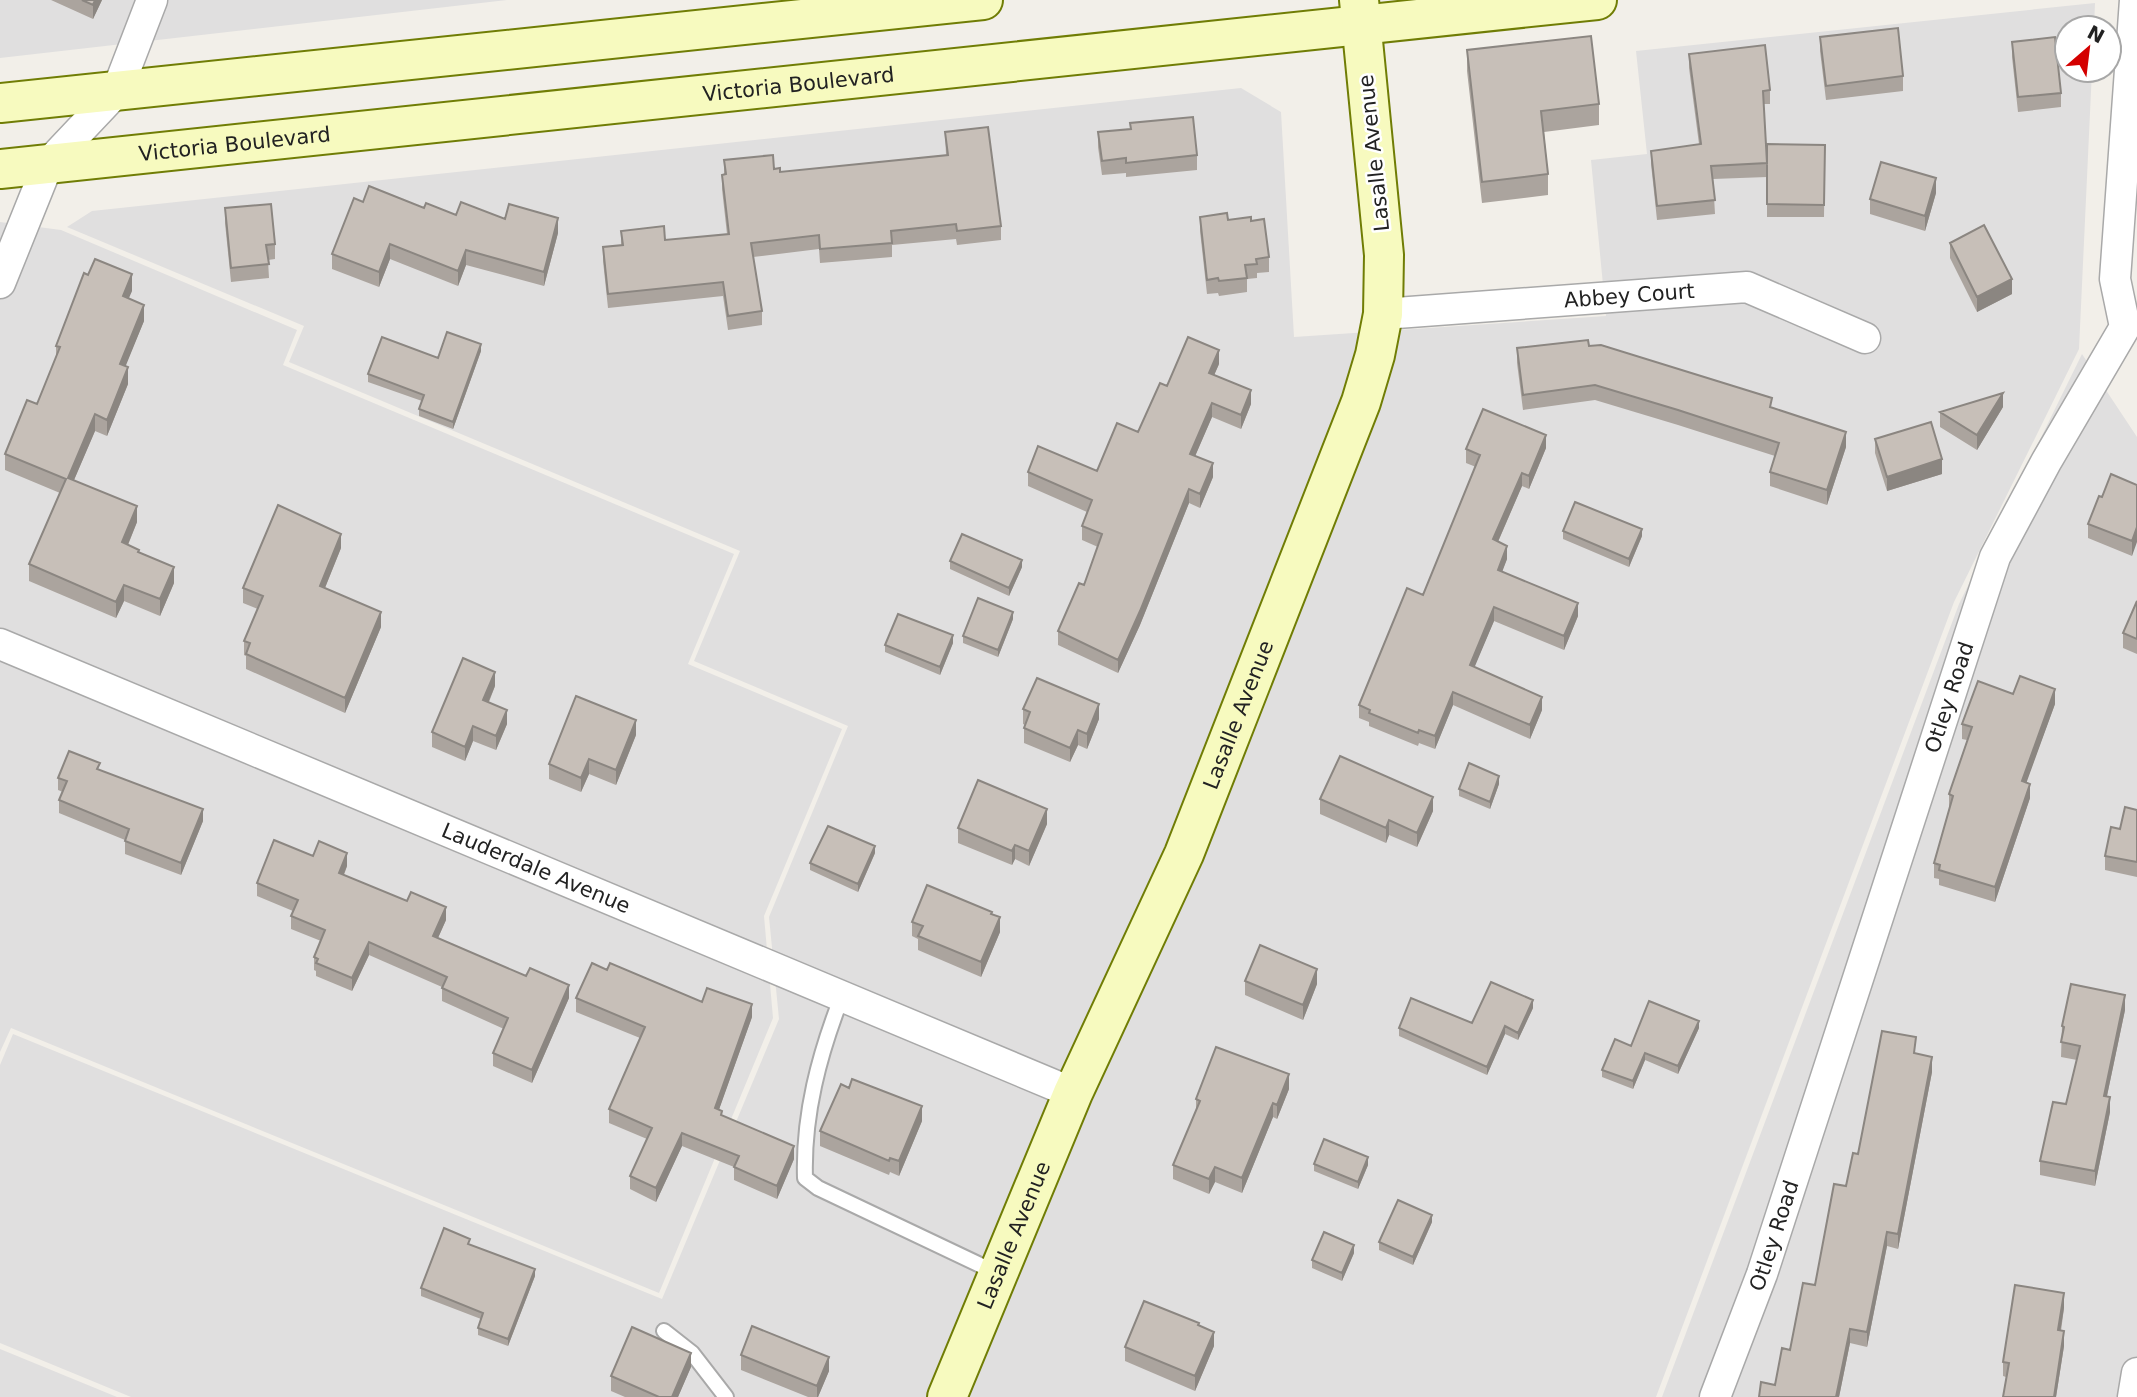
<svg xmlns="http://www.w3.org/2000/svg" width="2137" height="1397" viewBox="0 0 2137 1397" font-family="'DejaVu Sans',sans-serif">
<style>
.residential{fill:#e0dfdf}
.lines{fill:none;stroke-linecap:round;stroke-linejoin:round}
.service-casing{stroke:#a9a9a9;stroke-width:18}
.minor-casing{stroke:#a9a9a9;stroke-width:33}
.secondary-casing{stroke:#707d05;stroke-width:42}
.service{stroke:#fff;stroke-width:14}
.minor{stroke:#fff;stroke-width:30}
.secondary{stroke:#f7fabf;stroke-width:38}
.wall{fill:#aba49e}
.shaded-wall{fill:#8b8681}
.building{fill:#c7bfb8;stroke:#8b8681;stroke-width:2}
.labels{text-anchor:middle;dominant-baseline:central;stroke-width:5;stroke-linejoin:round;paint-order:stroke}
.street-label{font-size:21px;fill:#222;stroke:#fff}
</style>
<rect width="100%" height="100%" fill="#f2efe9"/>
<path class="residential" d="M0,0h507l-507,58z
M2095,3l-1,25h-27v42h25l-13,279 -125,253 -298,795h-1525l-131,-54v-278l13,-31 649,265 117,-280 -10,-102 79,-191 -154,-65 46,-110 -451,-189 15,-36 -237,-99 25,-16 1149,-123 40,24 13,225 312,-21 -15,-156 56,-6 -11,-103z
M0,222l61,8 236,100 -14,35 451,189 -46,110 154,65 -78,187 9,102 -114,275 -648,-265 -11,24z
M2082,354l55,83v960h-475l297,-793z
M0,1349l117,48h-117z"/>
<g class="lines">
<defs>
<path id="service" d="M842,996c-23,59 -39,119 -37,182l13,10 179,85
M664,1331l28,22 34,44"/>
<g id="minor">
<path d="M0,283l48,-119 69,-73 35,-91"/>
<path id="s1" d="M1383,314l364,-27 118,51"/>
<path id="s2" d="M0,644l1073,449"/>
<path id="s3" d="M1715,1397l47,-123 233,-717 51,-95 79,-135 -10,-48 20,-279"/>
<path d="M2133,1397l4,-24"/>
</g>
<g id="secondary">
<path d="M0,103l983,-103"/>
<path id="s4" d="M0,169l1597,-169"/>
<path id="s5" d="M947,1397l126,-304 111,-239 177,-452 14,-47 8,-41 1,-59 -25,-255"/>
</g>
</defs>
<use href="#service" class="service-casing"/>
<use href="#minor" class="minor-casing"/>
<use href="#secondary" class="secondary-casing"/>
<use href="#service" class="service"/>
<use href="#minor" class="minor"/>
<use href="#secondary" class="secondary"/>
</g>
<path class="wall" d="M51,0h51l-9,19z
M1820,37l83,39v15l-77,9 -6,-49z
M2012,42l49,51v14l-43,5 -6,-55z
M1467,50l132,54v21l-55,7 4,42v21l-66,8 -15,-132z
M1689,54l81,36v14h-7l4,59 58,-18 -1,72h-57v-40l-54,2 2,35 -58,6 -6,-56v-13l48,-7 -10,-76z
M1130,123l67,32v15l-71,7v-4l-24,2 -4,-28v-15l32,-3z
M945,132l56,94v14l-44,5 -1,-6 -64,6v12l-72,6 -1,-14 -66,8 9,54v14l-34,5 -5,-34 -115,12 -5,-47v-14l18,-2v-14l44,9 62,-6 -5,-45v-14l2,-1v-14l50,9 6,3 166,-17z
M1936,193l-11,38 -55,-17v-15z
M225,208l50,36v15l-7,1 1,18 -38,4 -6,-59z
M424,208l32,7 49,4 53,14 -14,53 -78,-21 -8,21 -68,-27 -11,28 -47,-18v-15z
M1200,217l28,3 23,1 18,36v15l-12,1v5l-10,1v13l-28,4 -1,-3 -11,1 -7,-63z
M1950,243l62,51 -35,18 -27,-54z
M132,291l-4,7 16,23 -19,45 3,18 -21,52 -12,-5 -21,49 63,42 -9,23 11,8 35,30 -14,33 -36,-15 -8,17 -87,-37v-17l31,-71 -55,-23v-16l32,-50 19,-45v-13z
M1589,346l183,62 74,39 -19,58 -57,-19v-14l5,-16 -97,-31 -83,-25 -72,10 -6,-47v-15z
M481,351l-28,78 -34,-13v-7l3,-8 -54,-19v-8l70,-16z
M1219,364l-5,11 37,29 -10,25 -29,-12 -17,39 18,21 -13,31 -11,-5 -49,122 -22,48 -60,-28v-14l26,-46 14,-38 -16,-7v-14l5,-14 -59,-26v-14l69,-1 41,-39 29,-46z
M2003,407l-26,43 -37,-23v-15z
M1875,439l67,35 -55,17 -12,-38z
M1546,448l-17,41 -7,-3 -24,56 9,17 -5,12 76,45 -14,34 -70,-29 -20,46 68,43 -12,29 -77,-34 -18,44 -16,-6 -1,3 -49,-20v-4l-10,-4v-13l64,-110 53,-128 -10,-4v-14z
M2137,485l-5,71 -44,-18v-14l14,-27z
M1563,531l79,5 -13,31 -66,-28z
M341,548l-16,40 56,39 -36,86 -99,-44v-13l-2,-1v-14l14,-32 -15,-6v-15z
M950,561l72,6 -13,29 -59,-27z
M2137,601v53l-14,-6v-15z
M1013,619l-15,38 -35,-14v-7z
M953,643l-13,32 -55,-23v-7z
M495,686l-6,16 18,22 -11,26 -23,-9 -8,20 -33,-14v-15z
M2013,694l42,10 -29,78 4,16 -35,104 -56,-17v-6l-5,-1v-15l15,-54v-15l18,-54 -5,-1v-15z
M1023,709l76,10 -12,30 -9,-4 -8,17 -46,-19v-15l1,-3 -2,-1z
M636,735l-20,50 -27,-11 -8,18 -32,-13v-15z
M100,770l103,51 -22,54 -56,-21v-14l-66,-27v-13l4,-8 -5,-2v-12z
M1499,784l-9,25 -31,-13v-7z
M1320,799l113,12 -16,36 -28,-12 -3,8 -66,-29z
M2137,810v67l-32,-7v-14z
M1047,824l-18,42 -14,-7 -3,6 -54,-22v-15z
M875,853l-17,39 -48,-22v-7z
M313,856l34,10 -3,9 102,45 -8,18 131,60 -37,85 -39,-17v-13l11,-24 -62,-28v-14l-73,-32 -17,36 -36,-15v-5l-2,-1v-13l7,-16 -30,-12v-13l2,-5 -36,-15v-13z
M992,914l8,18 -19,45 -63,-27v-11l-6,-3v-14z
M607,970l95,32 50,15 -33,92 3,7 72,43 -17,40 -43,-19v-13l-52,-21 -26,56 -26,-13v-13l17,-37 -38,-16v-14l31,-71 -64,-26v-14z
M1245,981l72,3 -14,36 -58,-25z
M1533,1008l-15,32 -13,-6 -18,41 -88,-39v-8l73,-5z
M2125,1010l-18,86 3,16 -15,74 -55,-11v-14l26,-57 11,-44 -16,-3 1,-31z
M1699,1028l-21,46 -33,-14 -12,29 -31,-12v-7z
M1916,1054l16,18 -34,177 -11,-3 -20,101 -17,-4 -11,54h-80l16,-12 15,-35 25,-65 31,-99 12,-32z
M1289,1089l-12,30 -4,-2 -31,76 -27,-11 -6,12 -36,-15v-14l23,-55v-11z
M922,1121l-23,55 -9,-4 -1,3 -69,-29v-15z
M1314,1164l54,1 -10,24 -44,-18z
M1432,1222l-19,43 -34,-15v-8z
M470,1245l65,31 -27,70 -30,-11v-7l3,-9 -60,-23v-8z
M1354,1253l-12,28 -30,-13v-8z
M2064,1308l-3,23 3,15 -8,51h-53l3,-20 -3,-1v-14z
M1214,1346l-19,45 -70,-30v-14z
M741,1355l88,16 -11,26h-10l-67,-27z
M691,1367l-13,30h-53l-14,-6v-15z"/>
<path class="shaded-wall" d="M95,0h7l-9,19v-14z
M1936,178v15l-11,38v-15z
M558,218v15l-14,53v-14z
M390,244v15l-11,28v-15z
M466,250v15l-8,21v-15z
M132,274v17l-9,21v-16z
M2012,279v15l-35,18v-15z
M144,305v16l-24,59v-16z
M481,344v7l-28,78v-7z
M1219,350v14l-10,23v-14z
M128,367v17l-21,52v-16z
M1251,390v14l-10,25v-14z
M2003,393v14l-26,43v-15z
M1212,403v14l-22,51v-14z
M95,414v17l-27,63v-16z
M1846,432v15l-19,58v-15z
M1546,435v13l-17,41v-13z
M1942,459v15l-55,17v-14z
M1213,463v14l-13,31v-14z
M1522,473v13l-29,67v-14z
M1189,489v14l-49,122 -22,48v-13z
M137,506v16l-15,37v-17z
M2137,527v15l-5,14v-15z
M1642,529v7l-13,31v-8z
M341,534v14l-21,52v-14z
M1507,546v13l-9,24v-13z
M1022,560v7l-13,29v-8z
M174,567v16l-14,33v-17z
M124,585v16l-8,17v-16z
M1578,603v13l-14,34v-14z
M1494,607v14l-24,57v-13z
M381,612v15l-36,86v-15z
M1013,612v7l-15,38v-7z
M953,635v8l-13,32v-8z
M495,672v14l-12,29v-15z
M2055,689v15l-33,91v-14z
M1453,692v13l-18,44v-13z
M1542,697v13l-12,29v-14z
M1099,704v15l-12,30v-15z
M507,710v14l-11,26v-14z
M636,720v15l-20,50v-15z
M473,726v15l-8,20v-14z
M1078,730v15l-8,17v-14z
M589,759v15l-8,18v-14z
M1499,776v8l-9,25v-7z
M2030,784v14l-35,104v-15z
M1433,797v14l-16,36v-14z
M203,809v12l-22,54v-12z
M1047,809v15l-18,42v-15z
M1389,820v15l-3,8v-15z
M1015,845v14l-3,6v-14z
M875,846v7l-17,39v-8z
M347,853v13l-8,20v-13z
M446,907v13l-13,29v-13z
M1000,917v15l-19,45v-15z
M369,942v13l-17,36v-13z
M1317,969v15l-14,36v-15z
M569,985v13l-37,85v-13z
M2125,995v15l-21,100v-14z
M1533,1000v8l-15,32v-7z
M752,1004v13l-37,104v-13z
M1699,1021v7l-21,46v-8z
M1505,1026v8l-18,41v-8z
M1645,1053v7l-12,29v-8z
M1932,1057v15l-34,177v-15z
M1289,1074v15l-12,30v-14z
M2110,1097v15l-15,74v-15z
M1273,1103v14l-31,76v-15z
M922,1106v15l-23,55v-15z
M682,1133v13l-26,56v-14z
M794,1146v13l-17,40v-13z
M1368,1157v8l-10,24v-7z
M1215,1167v15l-6,12v-15z
M1432,1215v7l-19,43v-8z
M1887,1232v14l-20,101v-15z
M1354,1245v8l-12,28v-8z
M535,1269v7l-27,70v-7z
M2064,1293v15l-6,37v-15z
M1850,1329v14l-11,54h-3z
M2064,1331v15l-8,51h-2z
M1214,1332v14l-19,45v-15z
M691,1353v14l-13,30h-6z
M829,1357v14l-11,26h-1v-11z"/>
<path class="building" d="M82,0h13l-2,5z
M1898,28l5,48 -77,10 -6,-49z
M1591,36l8,68 -58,7 7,63 -66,8 -15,-132z
M2055,37l6,56 -43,4 -6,-55z
M1765,45l5,45 -7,1 4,72 -56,3 4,34 -58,6 -6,-55 50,-7 -12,-90z
M1193,117l4,38 -71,8v-5l-24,3 -4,-29 33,-3 -1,-6z
M988,127l13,99 -44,5 -1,-7 -65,7 1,12 -72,6 -1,-14 -68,8 11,68 -34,5 -5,-34 -115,12 -5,-47 20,-2 -2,-14 43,-5 1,14 64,-6 -7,-59 4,-1 -2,-14 49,-5 1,14 6,-1v4l168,-17 -3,-23z
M1767,144l58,1 -1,60 -57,-1z
M1881,162l55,16 -11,38 -55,-17z
M369,186l55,22 2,-5 30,12 5,-13 44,17 4,-15 49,14 -14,54 -78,-22 -8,21 -68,-27 -11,28 -47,-18 22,-56 9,4z
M271,204l4,40 -9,1 3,19 -38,4 -6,-60z
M1227,213l1,7 23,-3v4l13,-2 5,38 -13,2 1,5 -12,1 2,13 -28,3 -1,-3 -11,2 -7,-63z
M1984,225l28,54 -35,18 -27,-54z
M95,259l37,15 -9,22 21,9 -24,59 8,3 -21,53 -12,-6 -27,64 69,28 -15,36 17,8 -1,2 36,15 -14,32 -36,-14 -8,17 -87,-38 37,-85 -61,-25 22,-54 10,4 23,-57 -4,-1 28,-73 4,2z
M447,332l34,12 -28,78 -34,-13 5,-14 -56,-21 14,-37 56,21z
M1188,337l31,13 -10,23 42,17 -10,25 -29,-12 -22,51 23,9 -13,31 -11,-5 -49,122 -22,49 -60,-29 21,-48 5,2 18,-51 -20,-8 10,-26 -64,-28 10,-26 59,25 20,-48 21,9 22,-49 7,3z
M1588,340l1,6 12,-1 171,53 -2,9 76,25 -19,58 -57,-18 9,-29 -101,-33 -83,-25 -72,10 -6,-47z
M2003,393l-26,42 -37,-23z
M1483,409l63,26 -17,41 -7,-3 -29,66 14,7 -9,24 80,33 -14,33 -70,-29 -24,58 72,32 -12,28 -77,-33 -18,44 -16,-6 -1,3 -49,-20 1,-3 -11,-5 48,-117 16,7 57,-140 -14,-6z
M1931,422l11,37 -55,18 -12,-38z
M2111,474l26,11v42l-5,14 -44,-17 11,-28 3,1z
M1575,502l67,27 -13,30 -66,-28z
M278,505l63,29 -21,52 61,26 -36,86 -99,-44 4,-11 -6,-2 19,-45 -20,-8z
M962,534l60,26 -13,28 -59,-27z
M978,598l35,14 -15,38 -35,-14z
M2137,601v38l-14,-6z
M898,614l55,21 -13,32 -55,-22z
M463,658l32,14 -12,28 24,10 -11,26 -23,-10 -8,21 -33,-15z
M2020,676l35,13 -33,92 8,3 -35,103 -56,-17 1,-5 -6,-2 19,-67 -4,-2 23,-67 -10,-3 16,-43 35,13z
M1037,678l62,26 -12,30 -9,-4 -8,18 -46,-20 6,-16 -7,-3z
M576,696l60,24 -20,50 -27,-11 -8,19 -32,-14z
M69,751l31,12 -3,6 106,40 -22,54 -56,-22 4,-12 -70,-29 8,-19 -9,-3z
M1340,756l93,41 -16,36 -28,-13 -3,8 -66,-29z
M1469,763l30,13 -9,26 -31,-13z
M978,780l69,29 -18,42 -14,-6 -3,6 -54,-23z
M2125,807l12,3v52l-32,-6 6,-29 9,2z
M828,826l47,20 -17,38 -48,-21z
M274,840l39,16 6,-15 28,12 -8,20 68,28 4,-9 35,15 -13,29 93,40 4,-8 39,17 -37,85 -39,-17 15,-35 -66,-30 5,-11 -78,-35 -17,36 -36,-15 2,-4 -4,-2 11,-27 -34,-14 7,-16 -41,-17z
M927,885l65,27 -1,2 9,3 -19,45 -63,-26 5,-10 -11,-4z
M1260,945l57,24 -14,36 -58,-24z
M592,963l15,7 3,-7 92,39 5,-14 45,16 -37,104 7,3 -1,4 73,31 -17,40 -43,-19 5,-11 -57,-23 -26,55 -26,-12 22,-48 -43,-19 36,-82 -69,-29z
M1491,982l42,18 -15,33 -13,-7 -18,41 -88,-39 12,-30 61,25z
M2071,984l54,11 -21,101 6,1 -15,74 -55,-10 13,-59 13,2 14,-58 -19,-4 3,-15 -2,-1z
M1649,1001l50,20 -21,45 -33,-13 -12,28 -31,-11 13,-31 16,7z
M1882,1031l34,6 -2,16 18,4 -34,177 -11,-2 -20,100 -17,-3 -14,68h-77l2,-15 14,3 7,-37 8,2 13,-67 12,2 19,-101 12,2 7,-33 5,1z
M1216,1047l73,27 -12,31 -4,-2 -31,75 -27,-11 -6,12 -36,-14 27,-64 -4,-2z
M852,1079l70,27 -23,55 -9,-3 -1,3 -69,-30 21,-47 8,4z
M1324,1139l44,18 -10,25 -44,-18z
M1398,1200l34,15 -19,42 -34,-15z
M444,1228l26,11 -2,5 67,25 -27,70 -30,-11 5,-15 -62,-25z
M1324,1232l30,13 -12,28 -30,-13z
M2015,1285l49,8 -6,37 6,1 -10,66h-51l6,-34 -6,-1z
M1144,1301l55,22 -1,2 16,7 -19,44 -70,-29z
M752,1326l77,31 -12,29 -76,-31z
M632,1327l59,26 -19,44h-13l-48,-21z"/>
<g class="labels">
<g class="street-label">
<text stroke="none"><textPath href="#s4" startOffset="803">Victoria Boulevard</textPath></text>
<text stroke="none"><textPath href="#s4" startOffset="236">Victoria Boulevard</textPath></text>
<text transform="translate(1374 153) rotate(-96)">Lasalle Avenue</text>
<text stroke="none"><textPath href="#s1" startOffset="247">Abbey Court</textPath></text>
<text stroke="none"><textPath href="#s3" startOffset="738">Otley Road</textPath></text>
<text stroke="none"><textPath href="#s5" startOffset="742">Lasalle Avenue</textPath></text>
<text stroke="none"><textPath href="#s2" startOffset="581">Lauderdale Avenue</textPath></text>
<text stroke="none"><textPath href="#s5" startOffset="175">Lasalle Avenue</textPath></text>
<text stroke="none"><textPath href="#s3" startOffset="172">Otley Road</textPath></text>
</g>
</g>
<g transform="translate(2088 49) rotate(28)"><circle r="33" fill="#ffffff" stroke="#a7a7a7" stroke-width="2"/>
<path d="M0-5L12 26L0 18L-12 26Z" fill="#d40000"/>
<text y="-10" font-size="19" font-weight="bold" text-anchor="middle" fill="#222222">N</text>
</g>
</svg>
